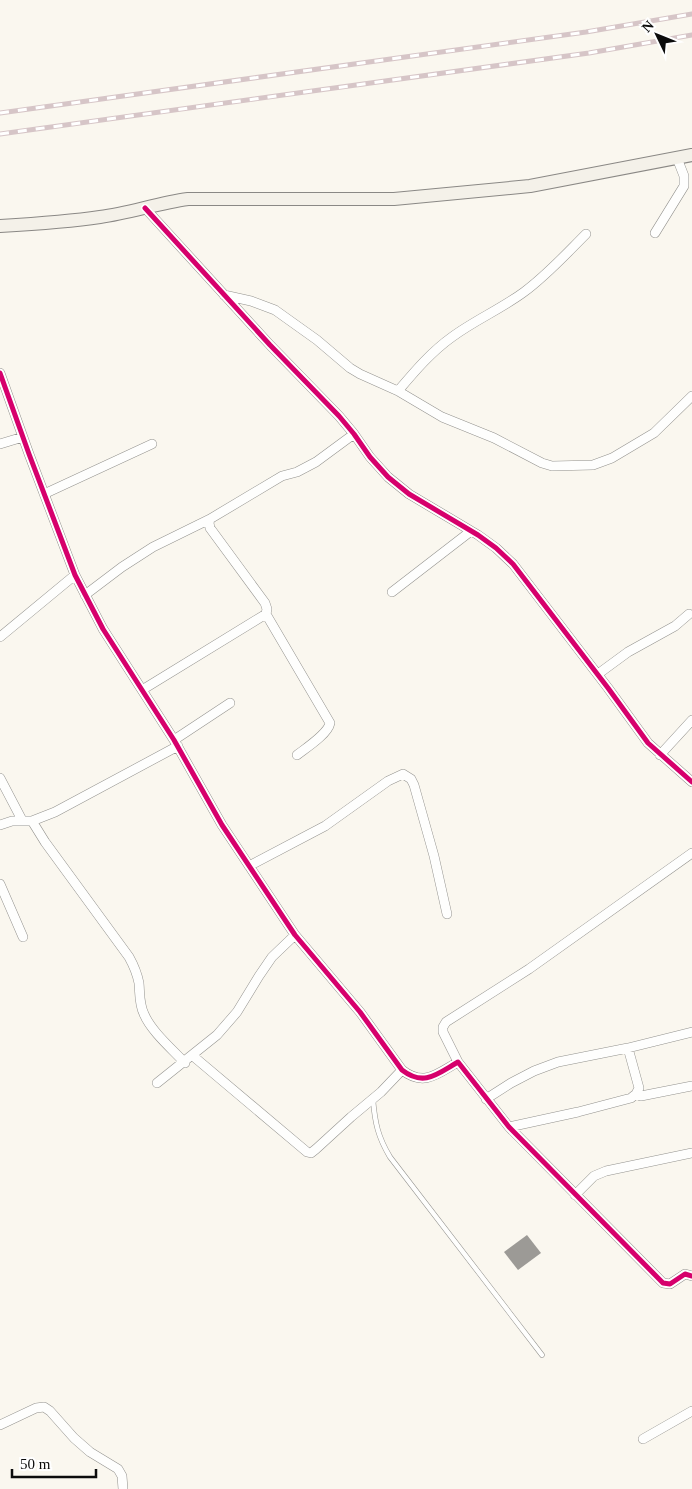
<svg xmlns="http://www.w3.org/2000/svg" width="692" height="1489" viewBox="0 0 692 1489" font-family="Georgia,serif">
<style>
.building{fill:#9c9a96}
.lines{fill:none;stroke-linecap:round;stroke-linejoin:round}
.service-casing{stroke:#93928e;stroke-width:5.5}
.minor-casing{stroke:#93928e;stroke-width:10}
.secondary-casing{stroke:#8a8885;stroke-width:14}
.service{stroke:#fefefd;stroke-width:4.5}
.minor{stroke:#fefefd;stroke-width:9}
.secondary{stroke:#f4f1e9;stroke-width:12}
.rail-casing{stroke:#d6c5c7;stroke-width:5}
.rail{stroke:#fff;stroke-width:3;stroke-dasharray:9;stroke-linecap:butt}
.cycleway-casing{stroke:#fff;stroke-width:8}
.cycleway{stroke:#d6006c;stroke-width:5}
</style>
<rect width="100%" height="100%" fill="#faf7ef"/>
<path class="building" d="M527,1235l14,18 -23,17 -14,-18z"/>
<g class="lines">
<defs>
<path id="service" d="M373,1100c2,23 5,37 17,57l152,198"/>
<path id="minor" d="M145,208l125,137 69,71 15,18 16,23 18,20 21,17 69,41 18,13 17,16 95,124 40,55 44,39
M655,233l29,-47v-10l-7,-18
M224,295l27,6 24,9 42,30 33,28 10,6 38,17 44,26 52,21 48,25 10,3 41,-1 19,-7 42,-25 38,-37
M0,373l29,81 46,121 28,54 71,111 48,85 73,110 65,77 42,58c22,17 35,4 56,-8l51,65 154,156 7,1 15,-10 7,2
M398,391c17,-20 33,-39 54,-54 23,-17 49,-28 72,-45 23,-17 42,-38 62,-58
M0,444l23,-7
M44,494l108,-50
M392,592l79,-61
M85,595l37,-28 31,-20 57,-28
M266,614l64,109c-2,11 -24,25 -33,32
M0,637l75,-62
M598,674l30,-22 47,-26 14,-12
M142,690l124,-76 1,-5 -2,-6 -55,-75 -1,-5 1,-4 72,-43 15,-4 19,-10 38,-28
M174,740l56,-37
M660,755l32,-35
M0,778l22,42
M32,821l13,21 84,115c5,9 8,16 10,26 1,11 0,21 5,31 7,17 28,35 41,49
M0,825l12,-4h20l23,-9 123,-66
M249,866l76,-40 63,-45 15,-7 8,5 3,6 20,71 13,58
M0,884l23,53
M193,1056l114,96 4,1 5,-4 35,-32 30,-25 21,-22
M458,1062l-15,-30v-5l3,-5 83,-53 163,-116
M157,1083l60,-48 20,-23 22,-36 13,-19 23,-22
M636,1094l5,2 51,-10
M486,1099l25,-16 23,-12 24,-9 70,-14 64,-16
M509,1127l69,-15 53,-14 5,-4 3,-6 -11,-40
M575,1195l19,-19 12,-5 86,-18
M0,1425l36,-17 8,-1 6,4 24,27 16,14 28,17 4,7 1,13
M643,1439l49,-28"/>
<path id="secondary" d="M0,226c34,-2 67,-4 100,-9 30,-4 58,-14 88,-18h206l136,-13 162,-31"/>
</defs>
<use href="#service" class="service-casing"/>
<use href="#minor" class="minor-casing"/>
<use href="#secondary" class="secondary-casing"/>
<use href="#service" class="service"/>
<use href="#minor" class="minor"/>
<use href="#secondary" class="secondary"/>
<defs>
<path id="rail" d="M0,113l586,-81 106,-18
M0,134l589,-81 103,-18"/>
</defs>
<use href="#rail" class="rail-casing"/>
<use href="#rail" class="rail"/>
<defs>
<path id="cycleway" d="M145,208l125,137 69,71 15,18 16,23 18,20 21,17 69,41 18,13 17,16 95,124 40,55 44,39
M0,373l29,81 46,121 28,54 71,111 48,85 73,110 65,77 42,58c22,17 35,4 56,-8l51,65 154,156 7,1 15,-10 7,2"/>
</defs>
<use href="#cycleway" class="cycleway-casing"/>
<use href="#cycleway" class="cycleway"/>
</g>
<g transform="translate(657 35) rotate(313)" stroke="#ffffff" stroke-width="4" paint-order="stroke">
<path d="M0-4L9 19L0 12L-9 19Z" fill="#0c0c0c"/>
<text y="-8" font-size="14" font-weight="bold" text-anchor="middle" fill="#0c0c0c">N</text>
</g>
<path d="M12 1469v8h84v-8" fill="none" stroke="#0c0c0c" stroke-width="2.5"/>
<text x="20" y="1469" font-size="15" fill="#0c0c0c" stroke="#ffffff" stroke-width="4" paint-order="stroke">50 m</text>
</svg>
